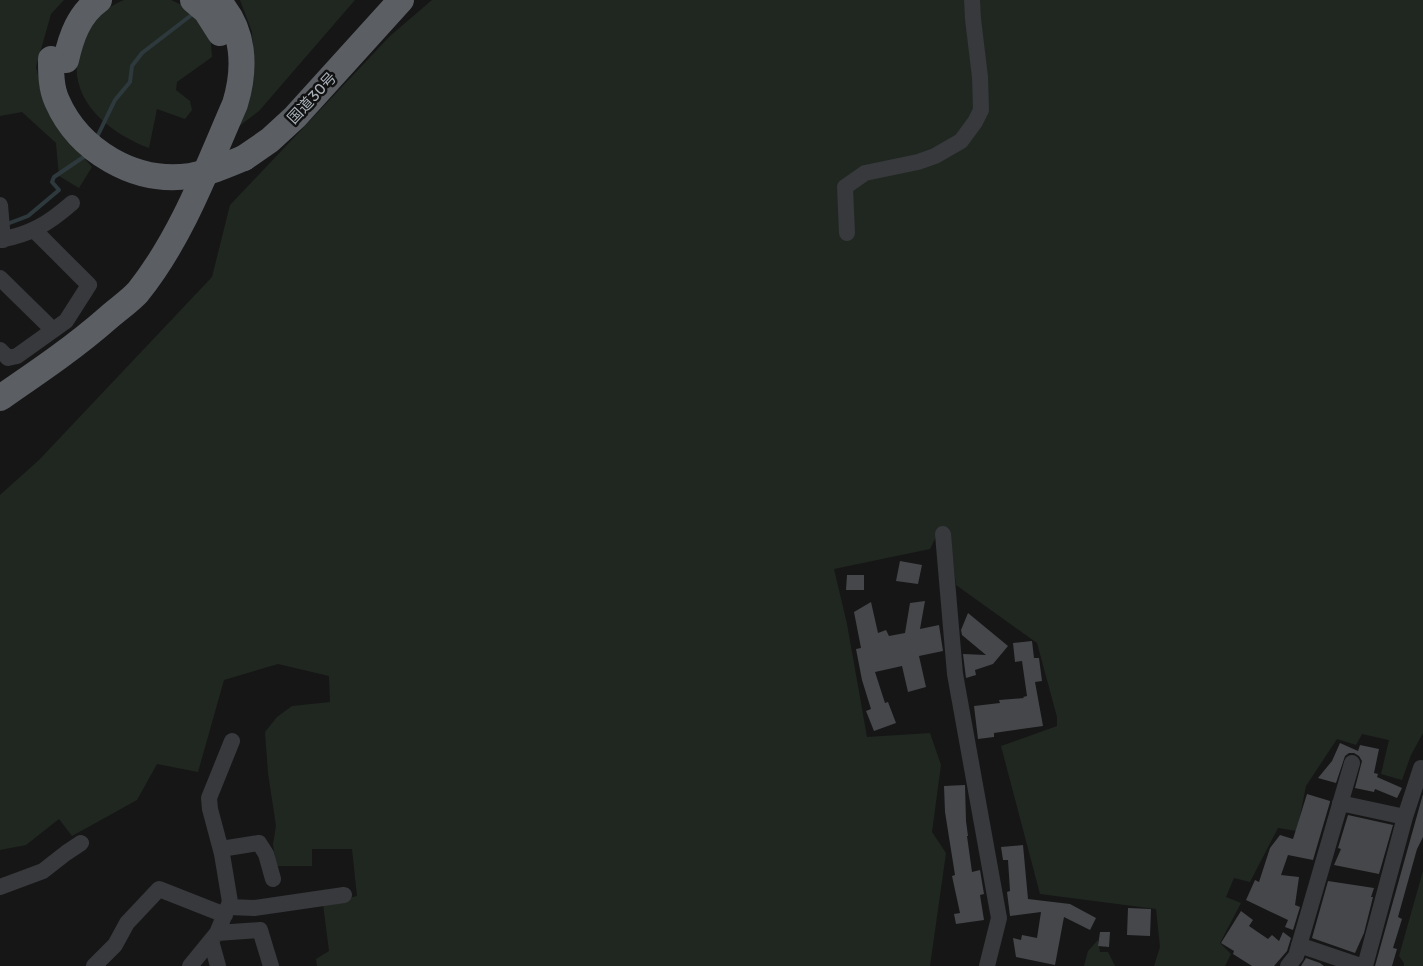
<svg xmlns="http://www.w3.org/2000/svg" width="1423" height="966" viewBox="0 0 1423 966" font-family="Rubik,'Noto Sans JP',sans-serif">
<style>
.green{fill:#202720}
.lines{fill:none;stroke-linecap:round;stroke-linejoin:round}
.stream{stroke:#2e393d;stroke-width:4}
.building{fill:#45474a}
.minor{stroke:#37393c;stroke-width:16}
.trunk{stroke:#5b5f64;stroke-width:26}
.trunk-bridge{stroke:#5b5f64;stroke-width:26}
.labels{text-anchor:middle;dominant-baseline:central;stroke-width:5;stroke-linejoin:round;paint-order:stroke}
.street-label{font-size:15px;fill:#a8b0b7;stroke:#111112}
</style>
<rect width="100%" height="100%" fill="#161617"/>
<path class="green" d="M0,0h64l-13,14 -15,53 9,36 18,31 29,33 -13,21 -20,-12 -3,-33 -34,-31 -22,4z
M124,0h47l15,7 19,21 6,15 1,14 -35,25 -1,8 14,11 2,9 -7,9 -28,-10 -8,39c-39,-15 -81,-47 -71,-95 1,-6 5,-12 8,-18 9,-18 19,-27 38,-35z
M240,0h115l-96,111 -21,16 16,-51 -2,-44z
M432,0h991v733l-12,22 -9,25 -21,-6 8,-34 -27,-6 -6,11 -19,-6 -31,47 -9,45 -19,-3 -28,54 -16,-4 -8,19 15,6 -21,40 11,11 -6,12h-71l6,-19 -4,-38 -116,-15 -39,-148 56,-20v-9l-20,-74 -81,-58 -7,-57 -10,3 -9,18 -96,20 13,55 20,113 63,-4 11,32 -9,67 14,21 -16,113h-613l-1,-7 13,-8 -6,-47 34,-8 -5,-47h-40v17h-36l-3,-22 3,-18 -8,-53 -3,-41 12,-15 15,-11 38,-4 -1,-26 -51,-12 -54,16 -26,92 -41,-8 -20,36 -65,36 -13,-17 -33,26 -26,5v-355l39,-35 173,-183 18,-72 160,-169z
M1423,871v95h-19v-3l-5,-7z
M1098,940l2,12h8l7,14h-31l4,-15z"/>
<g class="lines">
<path class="stream" d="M97,137l18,-37 15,-18 2,-16 10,-13 52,-40
M7,224l21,-8 31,-26 -7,-8 2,-5 34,-23"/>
</g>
<path class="building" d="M900,561l22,4 -4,19 -22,-3z
M847,575h17v15h-18z
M925,601l-5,28 19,-4 4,26 -24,5 7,31 -18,5 -6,-26 -27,6 10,31 3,-1 8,21 -22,8 -8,-20 5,-2 -9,-29 -6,-31 5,-1 -7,-36 17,-10 7,31 8,-3 3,6 16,-3 5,-30z
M968,613l40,33 -15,18 -18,6 1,5 -10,3 -3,-24 23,1 -24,-20 -1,-5z
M1032,641l2,17h5l3,23 -7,1 8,44 -49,7v4l-16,2 -4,-33 26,-3 -1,-3 25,-2 -1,-1 4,-1 -5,-35 -7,1 -2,-19z
M1340,743l18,8 2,-6 19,4 -5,24 4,1 -1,3 25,11 -5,10 -22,-9 -1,3 -19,-4 7,-27 -3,-5 -5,-3h-5l-4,3 -9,27 -18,-5 14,-17z
M965,785l1,36 2,15h-1l5,36 8,-2 4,24 -4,1 4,25 -28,4 -2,-10 6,-1 -8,-37 3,-1 -10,-63 -1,-26z
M1307,794l23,7v1l-17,58 -25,-5 -7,20 18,2 -4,28 5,2 -7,23 -8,-3 3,-7 -42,-20 9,-20 4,2 11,-34 10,-13 13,4z
M1423,794v43l-6,12 -19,68 4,2 -9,29 4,1 -5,17h-17z
M1348,815l45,10 -14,49 -45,-9 7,-16 -3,-1z
M1023,845l5,54 42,5 26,14 -6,12 -26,-13 -9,48 -39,-8 -3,-19 8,2 1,-5 15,3 4,-26 -31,4 -3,-24 3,-1 -2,-31h-5l-2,-13z
M1328,881l46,7 -3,9h2l-9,36 -9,20 -43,-15z
M1128,908l23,1 -1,27 -23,-1z
M1241,911l12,9 -4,6 19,13 4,-4 7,6 4,-9 8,6 -4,13 -13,15h-22l-19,-12 1,-3 -13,-8z
M1100,932h10l-1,15 -11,-1z
M1306,958l14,5 4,3h-23z"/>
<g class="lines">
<path class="minor" d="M0,205l3,35
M847,233l-2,-46 20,-14 53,-11 17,-6 26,-15 14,-19 6,-12 -1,-33 -7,-58 -1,-19
M0,240c31,-6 48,-16 72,-37
M0,278l53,52
M0,350l8,8 9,-2 49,-35 23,-36 -54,-54
M943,534l12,140 44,244 -12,48
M1340,803l65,14 -40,149
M1405,817l16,-49
M221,849l38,-6 7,11 7,25
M0,887l43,-16 23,-18 15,-10
M229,907l25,1 90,-13
M217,933l43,-3 11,36
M211,941l7,25
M1299,945l62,21
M94,966l21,-21 12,-22 32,-34 66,26
M190,966l27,-33 13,-31 -8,-48 -12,-45 -1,-11 23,-57
M1288,966l8,-10 56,-193"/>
<path class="trunk" d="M193,0l13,11 14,22
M66,60c5,-23 13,-46 33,-60
M244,158l26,-18 25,-23 106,-117
M0,398c38,-26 75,-51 109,-81 9,-8 21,-16 29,-25 44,-55 69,-124 97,-188 11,-36 10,-75 -18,-104"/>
<path class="trunk-bridge" d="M51,59c0,14 0,29 6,42 22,50 78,83 133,75 19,-3 37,-11 54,-18"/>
</g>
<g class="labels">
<g class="street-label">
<text transform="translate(312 98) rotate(-47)">国道30号</text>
</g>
</g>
</svg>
